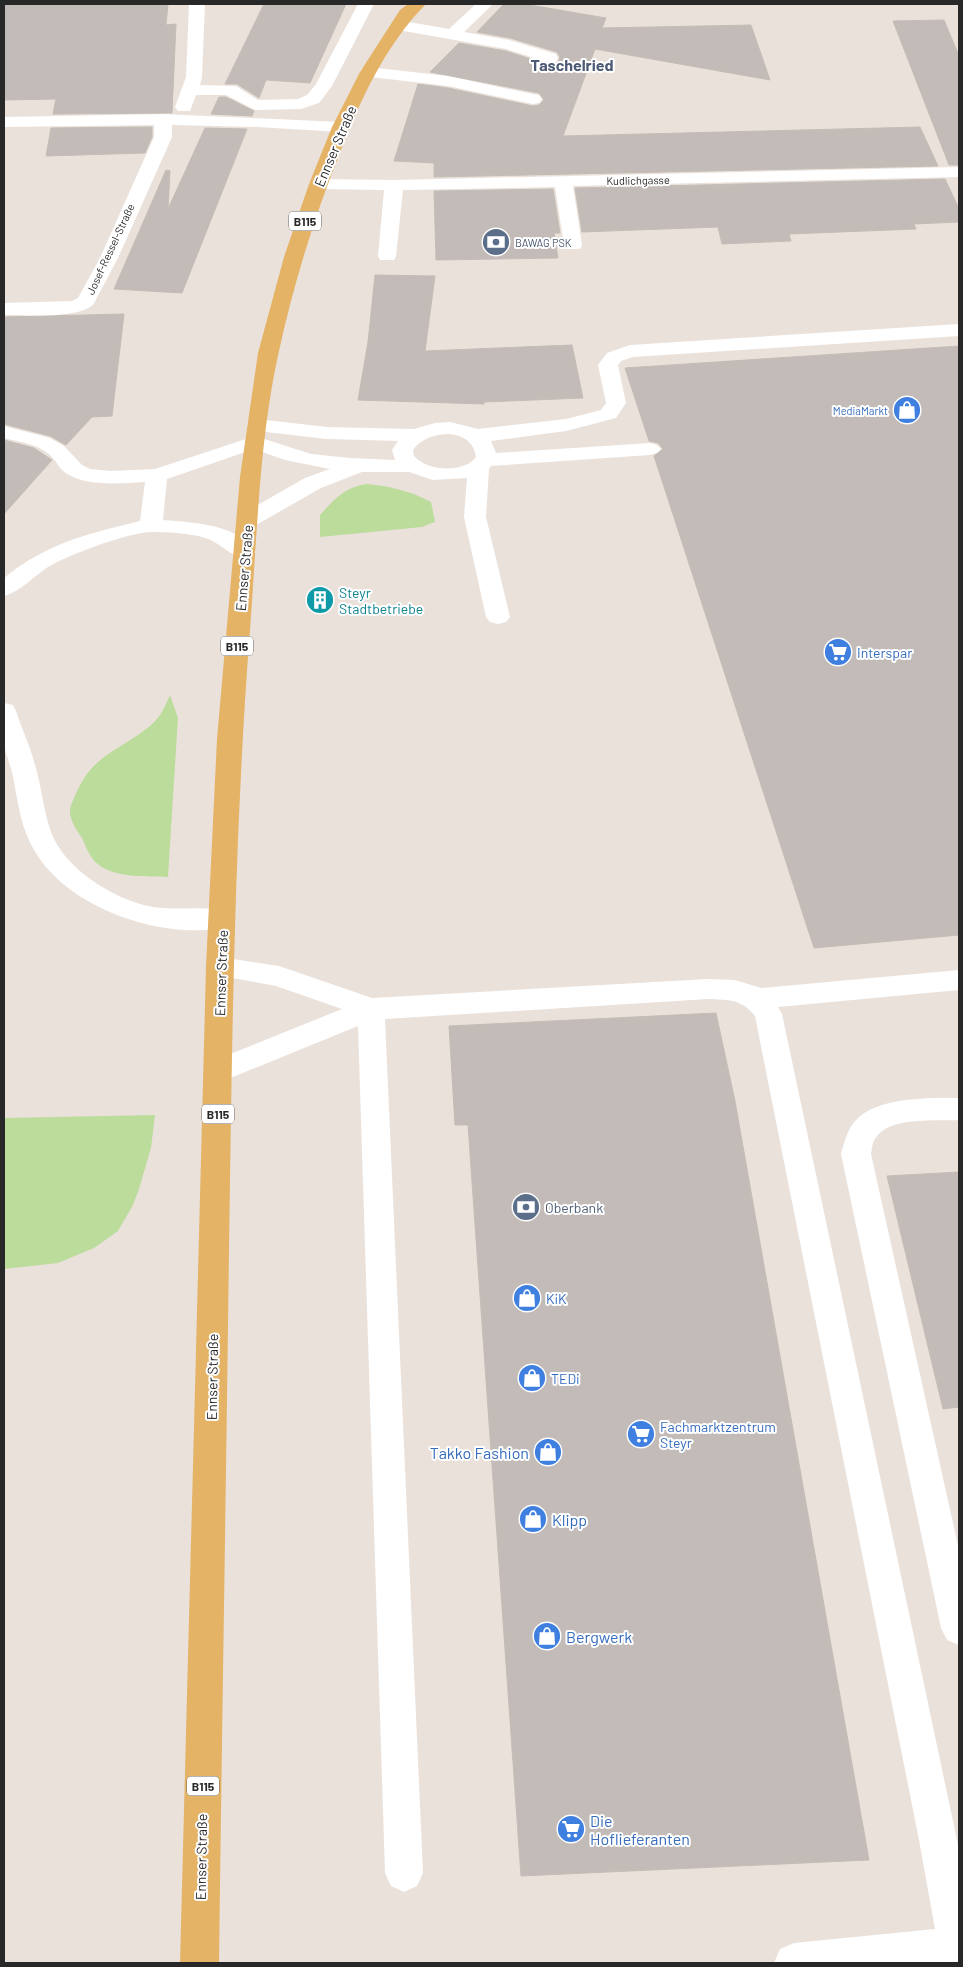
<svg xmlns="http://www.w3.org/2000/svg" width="963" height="1967" viewBox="0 0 963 1967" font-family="Barlow,sans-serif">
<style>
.green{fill:#bcdc9c}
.building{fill:#c2bbb8;stroke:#c4bdb5}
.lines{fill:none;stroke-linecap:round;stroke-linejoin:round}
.minor{fill:#fff;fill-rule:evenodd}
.major{fill:#e4b366;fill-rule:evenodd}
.labels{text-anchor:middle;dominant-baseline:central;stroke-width:4;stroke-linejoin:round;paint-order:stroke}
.far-street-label{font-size:11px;fill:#282828;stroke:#fff}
.far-service-label{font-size:11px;fill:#4e5e75;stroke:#fff;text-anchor:start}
.far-shop-label{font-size:11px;fill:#366cbe;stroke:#fff;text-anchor:end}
.shield{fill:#fff;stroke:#686868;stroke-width:1}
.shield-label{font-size:12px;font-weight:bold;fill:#282828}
.street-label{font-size:14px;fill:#282828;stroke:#fff}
.culture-label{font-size:14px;fill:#0d838f;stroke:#fff;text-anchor:start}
.shop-label{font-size:14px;fill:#366cbe;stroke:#fff;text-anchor:start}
.service-label{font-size:14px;fill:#4e5e75;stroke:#fff;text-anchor:start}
.far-district-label{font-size:16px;font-weight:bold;fill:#4d5a75;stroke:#fff}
.near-shop-label{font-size:16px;fill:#366cbe;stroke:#fff;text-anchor:start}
</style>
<rect width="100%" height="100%" fill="#eae1db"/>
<path class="green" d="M367,484c22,2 44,7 64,18l4,20 -13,5 -102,10v-22c14,-16 25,-28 47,-31z
M170,695l8,23 -10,159c-22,-1 -61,2 -76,-19 -4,-5 -7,-14 -10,-20 -4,-6 -9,-13 -11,-20 -3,-7 1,-16 4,-22 16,-40 41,-44 71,-67 13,-9 18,-20 24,-34z
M155,1115l-4,33 -12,41 -6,16 -15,26 -24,17 -36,15 -54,6v-151z"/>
<path class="building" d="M4,4h164l-2,21 10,-1 -4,89 -119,1 3,-15 -52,1z
M264,4h82l-36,79 -44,-3 -7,18 -22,-14h-12z
M504,4h20l82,14 -4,10 149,-3 19,55 -175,-31 -32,87 357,-9 18,39 -504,11v-14l-40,-2 24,-77 30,4 85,18 6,-1 5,-5 -5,-7 -109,-21 29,-29 47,8 43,14 9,-2 2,-6 -3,-5 -47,-14 -33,-6z
M944,20l15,36v109h-10l-56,-144z
M219,97h7l28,14 -2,5 -41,-2z
M152,127v10l-7,16 -99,3 5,-28z
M205,128l42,1 -65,164 -68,-4 52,-119 4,1 -2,38z
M945,179l14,30v13l-45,2 2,5 -127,5 2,7 -69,3 -4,-17 -136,5 -7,-44z
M553,189l7,44h-6l4,25 -122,2 -2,-69z
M375,275l60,1 -10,75 147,-6 11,53 -99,4v2l-126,-4 10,-58z
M124,314l-12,102 -20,1 -26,28 -16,-9 -46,-12v-107z
M959,346v589l-145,13 -160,-492 9,-7 -5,-6 -9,-2 -24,-73z
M4,440l30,8 18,12 -48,54z
M716,1013l19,88 134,759 -348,16 -53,-751h-13l-6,-99z
M959,1172v235l-16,2 -56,-233z"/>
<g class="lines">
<path class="minor" d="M189,4h16l-3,73 -2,8 36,1 22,14 40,-1 9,-4 9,-11 42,-80h16l-42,82 -13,17 -18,6 -46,1 -29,-15h-30l-6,16h-12l-3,-4 11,-30z
M476,4h17l-29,28 45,8 47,14 2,4 -2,4 -6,1 -44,-14 -108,-19 -8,-5 8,-5 51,9z
M368,67l80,9 85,18 6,1 3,4 -3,4 -6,1 -85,-18 -86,-10 -2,-4 2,-4z
M163,114l178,8 6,1 3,4 -3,4 -6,1 -84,-5 -85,-2v12l-54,121 -25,47c-17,14 -67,10 -89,10v-12l68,-2 6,-3 22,-40 54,-121v-12l-150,2v-10z
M959,167v10l-386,9 9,59 -2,4h-14l-2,-4 -9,-58 -152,3 -7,66 -2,4h-14l-2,-4 6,-66 -66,-1 -6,-1 -3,-4 3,-4 6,-1 76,1z
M959,324v12l-326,21 -12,4 -3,4 8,38 -10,15 -50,13 -75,10 5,12 154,-10 7,2 4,4 -4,4 -7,2 -159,11 -2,3 -3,48 24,100 -4,5 -8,2 -8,-2 -4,-5 -22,-100 3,-39 -34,2 -24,-8h-47l-41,16 -65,37 -8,2 -8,-2 -3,-5 3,-5 65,-37 25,-9 -45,-9 -31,-11 -87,30 -4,41c31,3 73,3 93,32l-3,5c-20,5 -30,-14 -48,-19 -15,-5 -37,-6 -53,-6 -23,0 -84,23 -104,35 -14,9 -28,25 -44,29v-18c43,-35 83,-44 136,-57l5,-39c-25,1 -53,5 -76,-7 -8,-3 -12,-13 -18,-19 -12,-12 -32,-14 -47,-18v-12l46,12 14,8 18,19 8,4 21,2 44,-2 100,-33 56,18 39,4 45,2 -3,-10 6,-9 -71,-2 -70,-8 -7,-2 -3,-4 3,-4 7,-2 70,8 87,2 21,-6 15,-1 28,7 88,-10 35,-9 5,-7 -8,-38 9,-12 23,-8zM450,434c14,2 24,8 26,23 -13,17 -49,14 -62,-1l-1,-6c8,-12 23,-16 37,-16z
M4,703l9,2 3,6c6,18 14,35 19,54 7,22 8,45 16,67 13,36 61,66 97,74 27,6 57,-2 83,6l4,7 -4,7c-27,8 -66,4 -93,-4 -47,-14 -94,-41 -112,-89 -7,-18 -9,-37 -13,-56 -2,-11 -7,-21 -9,-32 -3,-13 -1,-30 0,-42z
M220,957l59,9 93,32 336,-19 27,1 26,8 198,-18v20l-181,17 4,7 175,826 2,13v110h-185l6,-14 14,-6 141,-14 -16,-89 -164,-824c-13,-17 -27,-16 -47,-17l-323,20 38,854 -6,13 -13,6 -13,-6 -6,-13 -27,-847 -130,53 -10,3 -10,-3 -4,-8 4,-8 134,-54 -66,-23 -66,-12 -4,-7 4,-7z
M959,1098v22c-22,1 -72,-4 -84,19 -3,4 -3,10 -4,15l88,396v95l-12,-5 -6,-12 -100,-474c3,-10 5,-20 11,-29 20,-29 76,-27 107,-27z"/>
<path class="major" d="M408,4h18c-39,39 -65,94 -85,146 -26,65 -47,132 -62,201 -20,88 -22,188 -29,279 -16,207 -18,414 -21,621 -3,237 -7,475 -10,712h-39l26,-996 11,-228 23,-262 18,-124 26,-96 25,-73 23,-57 28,-55 40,-62z"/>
</g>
<defs>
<symbol id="bank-disc" viewBox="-11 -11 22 22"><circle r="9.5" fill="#5c6f8a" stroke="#fff"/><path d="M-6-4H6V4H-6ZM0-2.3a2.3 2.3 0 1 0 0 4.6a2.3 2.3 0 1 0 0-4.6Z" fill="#fff"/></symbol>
<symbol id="shop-disc" viewBox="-11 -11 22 22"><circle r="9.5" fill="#3f7fe0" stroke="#fff"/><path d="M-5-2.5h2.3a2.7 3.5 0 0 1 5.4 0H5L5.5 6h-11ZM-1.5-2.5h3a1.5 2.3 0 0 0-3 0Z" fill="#fff"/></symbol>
<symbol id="building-disc" viewBox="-11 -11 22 22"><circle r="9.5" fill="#0f9aa8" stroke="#fff"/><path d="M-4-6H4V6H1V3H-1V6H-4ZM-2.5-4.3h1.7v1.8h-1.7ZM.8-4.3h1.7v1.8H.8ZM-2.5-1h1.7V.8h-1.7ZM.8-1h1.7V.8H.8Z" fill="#fff"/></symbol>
<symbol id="supermarket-disc" viewBox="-11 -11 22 22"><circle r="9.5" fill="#3f7fe0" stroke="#fff"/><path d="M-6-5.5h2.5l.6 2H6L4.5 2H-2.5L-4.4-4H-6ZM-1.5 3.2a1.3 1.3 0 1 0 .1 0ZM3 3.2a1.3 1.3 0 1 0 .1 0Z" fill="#fff"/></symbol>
</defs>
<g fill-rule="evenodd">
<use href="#bank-disc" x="480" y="226" width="32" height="32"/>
<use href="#shop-disc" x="891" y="394" width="32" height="32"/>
<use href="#building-disc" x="304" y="584" width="32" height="32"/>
<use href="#supermarket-disc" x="822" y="636" width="32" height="32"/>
<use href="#bank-disc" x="510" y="1191" width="32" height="32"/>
<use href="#shop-disc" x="511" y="1282" width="32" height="32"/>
<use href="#shop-disc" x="516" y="1362" width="32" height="32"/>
<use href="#supermarket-disc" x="625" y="1418" width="32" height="32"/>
<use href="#shop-disc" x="532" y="1436" width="32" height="32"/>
<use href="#shop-disc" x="517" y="1503" width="32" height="32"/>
<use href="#shop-disc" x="531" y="1620" width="32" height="32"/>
<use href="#supermarket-disc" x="555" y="1813" width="32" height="32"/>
</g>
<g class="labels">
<g class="far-street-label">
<text transform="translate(638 180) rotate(-1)">Kudlichgasse</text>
<text transform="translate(110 249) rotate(-65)">Josef-Ressel-Straße</text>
</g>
<g class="far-service-label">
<text x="515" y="242">BAWAG PSK</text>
</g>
<g class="far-shop-label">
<text x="888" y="410">MediaMarkt</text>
</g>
<g class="shield">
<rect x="289" y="211.5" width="32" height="19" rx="4"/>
<rect x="221" y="636.5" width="32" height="19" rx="4"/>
<rect x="202" y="1104.5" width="32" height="19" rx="4"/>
<rect x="187" y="1776.5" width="32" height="19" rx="4"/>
</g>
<g class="shield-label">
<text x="305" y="221">B115</text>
<text x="237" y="646">B115</text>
<text x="218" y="1114">B115</text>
<text x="203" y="1786">B115</text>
</g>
<g class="street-label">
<text transform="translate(335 146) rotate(-67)">Ennser Straße</text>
<text transform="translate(244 568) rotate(-85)">Ennser Straße</text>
<text transform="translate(221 973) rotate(-88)">Ennser Straße</text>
<text transform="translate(212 1377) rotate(-89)">Ennser Straße</text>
<text transform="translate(201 1857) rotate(-89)">Ennser Straße</text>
</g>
<g class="culture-label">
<text x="339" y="592">Steyr<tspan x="339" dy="16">Stadtbetriebe</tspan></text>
</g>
<g class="shop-label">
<text x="857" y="652">Interspar</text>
<text x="546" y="1298">KiK</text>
<text x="551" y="1378">TEDi</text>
<text x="660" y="1426">Fachmarktzentrum<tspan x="660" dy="16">Steyr</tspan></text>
</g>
<g class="service-label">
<text x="545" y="1207">Oberbank</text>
</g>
<g class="far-district-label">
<text x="572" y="64">Taschelried</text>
</g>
<g class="near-shop-label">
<text x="529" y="1452" text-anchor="end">Takko Fashion</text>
<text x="552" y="1519">Klipp</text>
<text x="566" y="1636">Bergwerk</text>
<text x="590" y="1820">Die<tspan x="590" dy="18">Hoflieferanten</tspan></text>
</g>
</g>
<rect width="963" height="1967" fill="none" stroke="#282828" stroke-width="10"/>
</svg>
